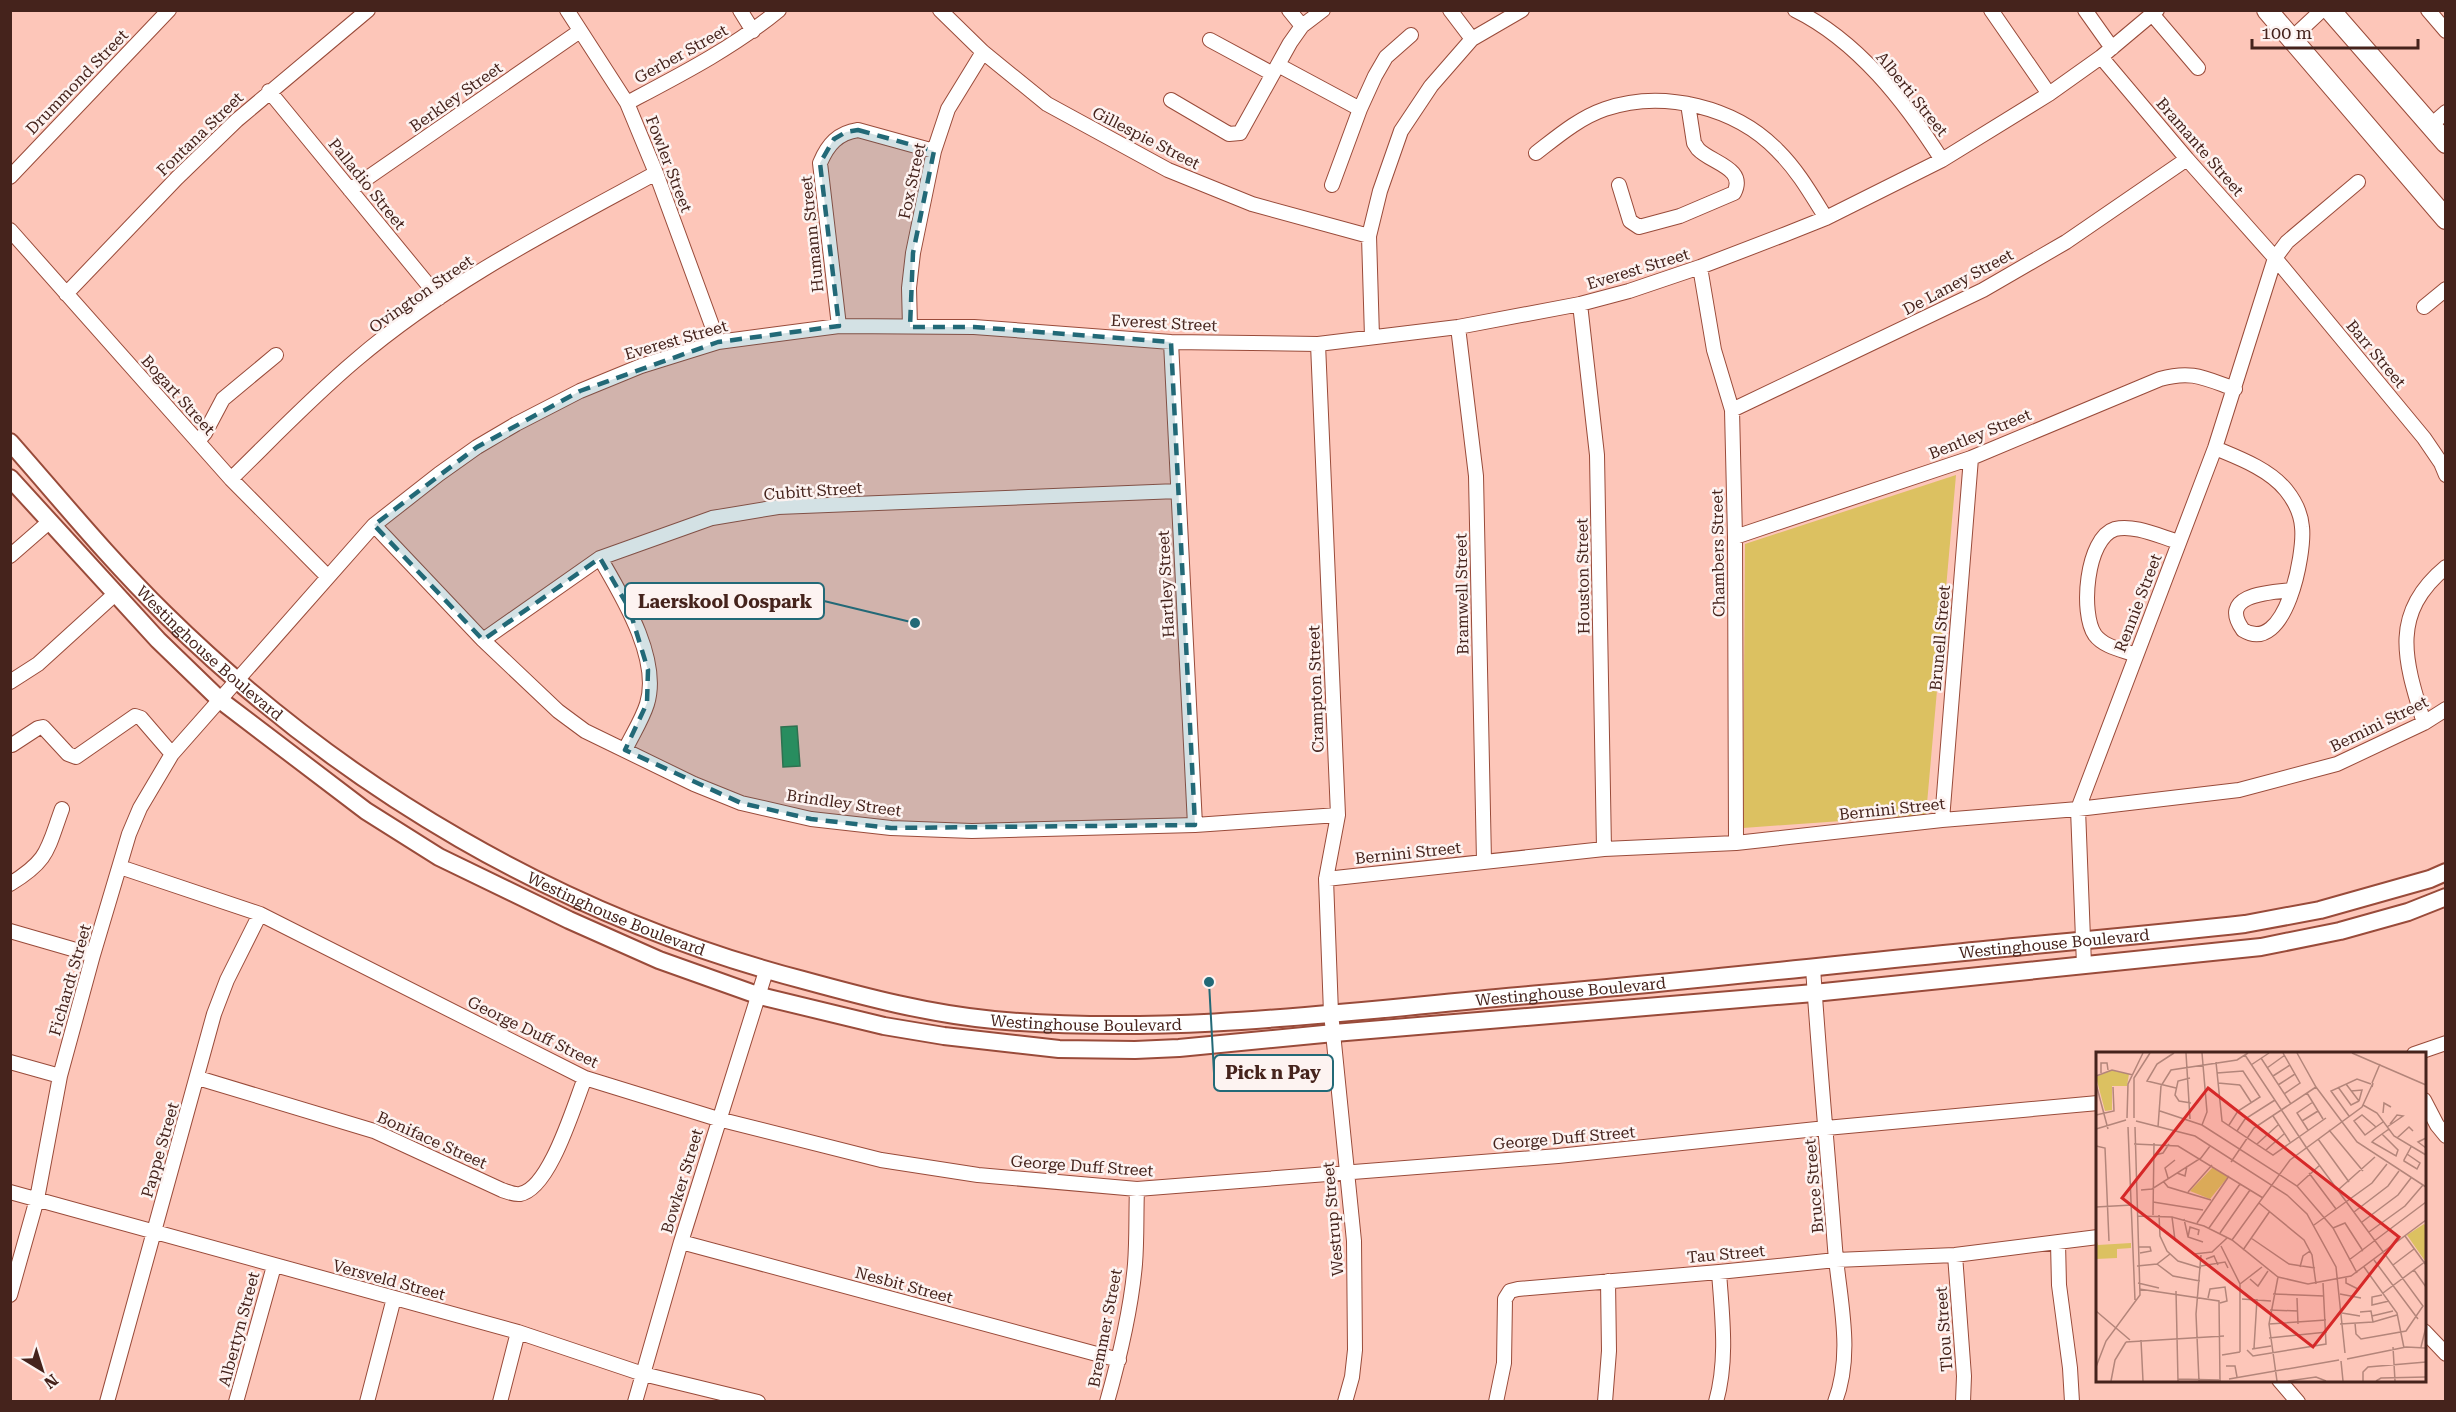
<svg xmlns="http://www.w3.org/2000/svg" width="2456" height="1412" viewBox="0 0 2456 1412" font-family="'Roboto Serif',serif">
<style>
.green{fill:#dcc161}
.water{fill:#2a9759;stroke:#327447;stroke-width:1.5}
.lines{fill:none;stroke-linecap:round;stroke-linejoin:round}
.minor-casing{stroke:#994b3a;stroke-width:16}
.tertiary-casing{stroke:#994b3a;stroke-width:20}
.secondary-casing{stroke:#994b3a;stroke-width:22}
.minor{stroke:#fff;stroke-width:14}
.tertiary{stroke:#fff;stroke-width:16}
.secondary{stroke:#fff;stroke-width:20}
.marked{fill:#226977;fill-opacity:0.2;stroke:#226977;stroke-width:4.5;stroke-dasharray:12 8;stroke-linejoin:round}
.labels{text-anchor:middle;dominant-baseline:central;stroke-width:5;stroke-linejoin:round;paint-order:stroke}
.street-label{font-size:16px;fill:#45231c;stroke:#fdf3f1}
.inset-road{fill:none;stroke:#b3857a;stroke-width:1.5}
.view{fill:#d62828;fill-opacity:0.15;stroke:#d62828;stroke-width:3}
.inset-edge{fill:none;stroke:#45231c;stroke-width:3}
.leader{fill:none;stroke:#226977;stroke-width:2}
.callout-dot{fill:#226977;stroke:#fdf3f1;stroke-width:2}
.callout{fill:#fdf3f1;stroke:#226977;stroke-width:2}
.callout-label{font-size:18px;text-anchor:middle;font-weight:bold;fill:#45231c}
</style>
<rect width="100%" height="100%" fill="#fdc6b9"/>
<path class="green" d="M1956,475l-30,340 -183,13 2,-284z"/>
<path class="water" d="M797,726l3,40 -17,1 -2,-40z"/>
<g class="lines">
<defs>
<path id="minor" d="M567,10l60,93 29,70 62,169
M740,10l13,21
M940,10l43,42 64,52 121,66 84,34 117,32
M1289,10l13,16
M1450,10l22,29
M1795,10c63,31 110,92 147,150
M1991,10l58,84
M2085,10l27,38
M2428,10l18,21
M2152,14l46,54
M2291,39l31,-29
M1210,40l63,34
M2101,57l86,102 88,99 149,180 17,25 5,12
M1278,65l82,44 15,-33 11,-19 25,-22
M269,91l170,207
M1171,100l58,34 11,-1 50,-90 12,-17 21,-16
M627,103c53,-28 106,-55 152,-93
M2430,126l16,-14
M1536,153c22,-17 43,-35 69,-44 58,-20 131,-2 173,42 20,20 33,43 48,67
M10,177l159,-167
M1332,185l28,-76
M1619,185l11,36 9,6 41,-11 54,-23c13,-25 -23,-30 -36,-44l-4,-6 -6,-39
M350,190l230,-159
M10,230l221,249 96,97
M1700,267l14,83 18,60 3,127 1,306
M66,294l111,-116 60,-58 131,-110
M1580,304l17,151 7,394
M2424,307l22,-18
M839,326l-19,-163c8,-19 18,-30 38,-33l76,21
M910,327l-1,-39 4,-35 21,-102 14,-42 35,-57
M1458,327l18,149 8,385
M1372,337l-3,-101 11,-45 21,-60 30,-45 41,-47 50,-29
M1171,342l24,483
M1318,344l20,471 -12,64 5,134 23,228 1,109 -3,27 -7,25
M1732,410l251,-120 83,-48 121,-83
M198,441l7,-8 18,-34 53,-44
M2215,448c24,10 54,21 71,42 8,10 15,24 16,37 3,26 -16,129 -59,103 -26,-36 28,-38 49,-40
M231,479c41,-40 81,-82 125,-119 90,-77 197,-131 300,-187
M374,525l109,115 75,71 27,20 109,53 47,19 70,16 80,9 81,3 223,-6 143,-10
M1735,537l236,-79 189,-79c32,-9 44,-1 75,10
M10,556l39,-34
M600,558c22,38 61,101 47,146 -5,16 -15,31 -22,46
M483,640l117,-82 112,-40 66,-11 400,-16
M2136,655c-13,-5 -32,-8 -41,-20 -15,-21 -9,-97 20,-106 19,-5 46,8 64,13
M10,682l28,-18 77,-70
M2424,723c-19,-62 -35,-109 22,-156
M12,745l26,-17 5,-1 25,27 8,3 59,-41 6,2 31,36
M1942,820l29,-362
M120,867l140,47 325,164 133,41 163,41 97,15 159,14 421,-33 268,-28 272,-25
M1326,879l278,-30 132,-6 206,-23 136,-11 161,-19 98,-26 87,-41 22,-14
M10,884c39,-24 37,-34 52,-75
M10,931l83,24
M2084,965l-6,-156 137,-361 60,-190 12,-16 71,-60
M1813,967c6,94 15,188 22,281 4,51 19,104 0,154
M2414,1054l32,-11
M10,1062l50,14
M198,1078l176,53 128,59c6,2 13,5 18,4 30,-5 54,-89 65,-116
M2424,1100l13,25 9,11
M10,1192l508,140 125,42 115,28
M681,1242l438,118
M2058,1243l1,42 11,83 2,34
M1955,1255l9,121 -1,26
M10,1295l27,-96 23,-123 33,-121 36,-121 11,-26 32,-54 202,-229 65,-51 38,-27 39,-23 64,-33 61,-25 77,-24 121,-16 135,1 197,15 147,2 140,-17 122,-23 49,-13 71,-24 86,-33 40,-16 116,-58 107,-66 52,-37 56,-47
M2424,1331l22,23
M2279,1380l19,22
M107,1402l107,-388 13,-34 33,-66
M236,1402l38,-136
M367,1402l27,-104
M500,1402l18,-70
M635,1402l46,-160 85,-271
M1107,1402c13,-46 24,-91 28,-138 2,-25 1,-50 2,-75
M1496,1402l8,-39 1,-64 5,-8 8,-2 201,-17 117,-12 119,-5 143,-18
M1605,1402l4,-51 -1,-70
M1716,1402c12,-43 6,-86 3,-130"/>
<g id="tertiary">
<path id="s1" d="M10,442c51,58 100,118 155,172 178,175 397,303 638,366 62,17 126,34 191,40 178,16 358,-9 535,-25 142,-12 283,-28 425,-42 97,-10 194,-18 291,-29l75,-14 110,-31 16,-7"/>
<path d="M10,478l148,162 62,60 146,111 73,46 130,63 90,40 101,36 124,30 60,10 115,13 76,1 44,-2 155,-15 480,-40 447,-46 79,-16 68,-19 38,-15"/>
</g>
<path id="secondary" d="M2267,10l179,209
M2330,10l116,133"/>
</defs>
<use href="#minor" class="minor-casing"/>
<use href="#tertiary" class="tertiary-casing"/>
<use href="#secondary" class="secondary-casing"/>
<use href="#minor" class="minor"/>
<use href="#tertiary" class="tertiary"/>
<use href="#secondary" class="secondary"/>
</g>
<path class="marked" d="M858,130l76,21 -21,102 -3,74h64l197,15 24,483 -304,3 -80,-9 -70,-16 -116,-53 22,-47 1,-33 -19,-62 -29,-50 -117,82 -109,-115 103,-78 103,-56 138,-49 121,-16 -19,-163 14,-24 12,-7z"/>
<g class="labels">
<g class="street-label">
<text transform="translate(681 54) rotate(-29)">Gerber Street</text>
<text transform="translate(77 82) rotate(-46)">Drummond Street</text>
<text transform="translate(1912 94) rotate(51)">Alberti Street</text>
<text transform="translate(456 97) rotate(-35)">Berkley Street</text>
<text transform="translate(200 134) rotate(-44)">Fontana Street</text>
<text transform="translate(1146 138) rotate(27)">Gillespie Street</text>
<text transform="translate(2200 147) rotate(49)">Bramante Street</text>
<text transform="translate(669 164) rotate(69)">Fowler Street</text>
<text transform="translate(912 181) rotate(-78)">Fox Street</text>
<text transform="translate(367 184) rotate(51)">Palladio Street</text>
<text transform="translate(812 234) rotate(-96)">Humann Street</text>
<text transform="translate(1638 269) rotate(-17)">Everest Street</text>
<text transform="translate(1958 282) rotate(-28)">De Laney Street</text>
<text transform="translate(421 294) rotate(-35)">Ovington Street</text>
<text transform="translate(1164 323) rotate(3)">Everest Street</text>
<text transform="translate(676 340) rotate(-16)">Everest Street</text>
<text transform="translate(2376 354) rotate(50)">Barr Street</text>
<text transform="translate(178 395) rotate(48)">Bogart Street</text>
<text transform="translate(1980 434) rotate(-22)">Bentley Street</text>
<text transform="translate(813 491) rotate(-4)">Cubitt Street</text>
<text transform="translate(1718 553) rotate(-91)">Chambers Street</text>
<text transform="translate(1583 576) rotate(-91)">Houston Street</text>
<text transform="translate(1166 584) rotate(-93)">Hartley Street</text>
<text transform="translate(1462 594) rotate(-91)">Bramwell Street</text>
<text transform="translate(2138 603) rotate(-69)">Rennie Street</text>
<text transform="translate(1940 638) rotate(-85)">Brunell Street</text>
<text stroke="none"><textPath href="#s1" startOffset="291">Westinghouse Boulevard</textPath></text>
<text transform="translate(1316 689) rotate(-92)">Crampton Street</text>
<text transform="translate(2379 724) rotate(-26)">Bernini Street</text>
<text transform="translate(844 803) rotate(8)">Brindley Street</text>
<text transform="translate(1892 809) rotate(-6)">Bernini Street</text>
<text transform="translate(1408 853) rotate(-6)">Bernini Street</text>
<text stroke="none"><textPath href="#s1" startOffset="777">Westinghouse Boulevard</textPath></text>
<text stroke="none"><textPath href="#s1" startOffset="2235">Westinghouse Boulevard</textPath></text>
<text transform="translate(70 980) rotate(-74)">Fichardt Street</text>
<text stroke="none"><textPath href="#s1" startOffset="1749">Westinghouse Boulevard</textPath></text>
<text stroke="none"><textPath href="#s1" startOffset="1263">Westinghouse Boulevard</textPath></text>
<text transform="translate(533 1032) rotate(26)">George Duff Street</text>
<text transform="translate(1564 1138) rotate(-5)">George Duff Street</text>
<text transform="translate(432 1140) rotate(24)">Boniface Street</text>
<text transform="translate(160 1150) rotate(-74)">Pappe Street</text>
<text transform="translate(1082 1166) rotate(4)">George Duff Street</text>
<text transform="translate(682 1181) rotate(-73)">Bowker Street</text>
<text transform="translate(1814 1186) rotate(-95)">Bruce Street</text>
<text transform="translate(1333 1219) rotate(-95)">Westrup Street</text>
<text transform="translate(1726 1254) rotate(-5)">Tau Street</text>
<text transform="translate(389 1280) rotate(15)">Versveld Street</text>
<text transform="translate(904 1285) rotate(15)">Nesbit Street</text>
<text transform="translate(1105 1328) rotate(-79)">Bremmer Street</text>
<text transform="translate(239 1329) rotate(-75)">Albertyn Street</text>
<text transform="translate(1944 1329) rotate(-94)">Tlou Street</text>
</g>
</g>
<g transform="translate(2096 1052)">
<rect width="330" height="330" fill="#fdc6b9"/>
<path d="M14,18l19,4 -2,12h-15v24l-7,1 -9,-34zM117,115l15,10 -18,22 -20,-8zM328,172l2,2 -1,35 -18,-26zM0,186l2,7 33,-2v5l-14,1v9l-21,1z" fill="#dcc161"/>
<path class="inset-road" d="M78,1l-17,11 -10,17 29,7M90,1l4,66M106,1l5,59 -5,13M187,1l17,30 -16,11M201,1l19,34 41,55 69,45M256,1l74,32M149,3l61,92 117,159 -17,25 -45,8 -5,-5 -1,-11M165,6l30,46M120,10l6,59 51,34 53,-37M155,13l18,-12M171,16l18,-13M5,21v-10h6l1,7M121,21l26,-2 17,26 -22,14 -9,14M0,24l16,-6 21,5M177,24l17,-11M94,26l-12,3 -3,14 4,6 12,2M122,31l22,2M276,31l8,-19M0,32l12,45M250,32l13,17M144,33l11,17M182,33l17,-11M242,35l13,18 8,-4M255,39l11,-1 -3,11M211,41l16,26M267,53l14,8 17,23 32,19M64,59l42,14 95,61 36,42 24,45M287,61l1,-10 7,4M0,63l18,-4 -1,-24M177,64l17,26M253,64l-18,-25 26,-12 14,5M31,66l1,-34 15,-31M38,66v-40l16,-25M40,69l59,15 92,59 20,19 29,53 9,86M206,69l16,-10M32,75l7,173M62,75l3,-41 10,-16 66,-10 11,-7M280,75l-14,-12 -8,6 11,14 11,-8 7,-5M291,75l16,-11 -6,-1 -7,9M0,77l30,-9M212,78l-11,-17 16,-11M233,78l34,41M141,79l8,-12 30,-19M286,82l16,16 -2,6 -24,-14 2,-2 8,-6 7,-5M301,86l12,-11 4,4M330,86l-8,4 8,6M222,87l31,43M38,92l44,2 85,52M161,92l21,-19M0,94l9,2 4,93M170,98l18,-16M311,102l13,9 -3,6 -13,-8v-1l7,-13M59,103l8,-2 6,-9M135,110l23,-34 62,-41M81,121l8,3 2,-10M213,121l27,36M72,126l-3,-10 10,-8M67,129l5,6 43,13M201,134l23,-21M45,138l11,-1 49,-31 9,-12M242,138l37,-33M92,140l24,-27M57,150l50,8M163,151l45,37 8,15 4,29M0,155l36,-2M258,160l34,-26 11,-15M57,163l1,-72M63,163l1,21 7,15 11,10 23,7M41,164l35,1 32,9 28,14 46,37 30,7 43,-8 75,-56M76,165l3,23 19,14 18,-2 15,-14M88,167l4,18 15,5M266,170l36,-27 13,-17M101,171l32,-47M218,173l58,-42 15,-19M113,176l31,-44M237,176l12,-5 18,28M273,180l36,-26 18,-21M124,181l30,-43M309,184l21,29M92,185l2,-10 9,3 -1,5M155,186l38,26 26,4M136,188l58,-80 72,-53 11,-24 -1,4M125,194l19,38v68M43,195h11l1,4 -11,2M147,198l27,-39M110,207l8,-3 4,9M253,208l77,-58M278,208l44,59M61,212l16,12 27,5M297,213l21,-16M41,214l20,-2 13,-10M105,214l24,-4 3,6M204,215l3,-11 7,-5M268,215l33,46 7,35M318,218l12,17M250,226v5l12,6M154,227l8,7 10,-15M42,231l21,5M144,232l22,-17M43,237l80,12 1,80M80,239l2,90M287,241l43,-32M177,242l51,2M244,242l21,4M286,243l-10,2v8l17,-4M112,246l2,-9 15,-2 2,14 -7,2M201,246l1,26M146,247l29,2M174,258l28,1M0,259l34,29M264,260l11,-1 2,11M246,261l18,3M276,264l21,-5M173,272l57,-4M244,272l33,-2 24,-7M173,286l58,-6M45,288l2,41M30,290l98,-6M297,295l2,34M325,295l5,-20M158,296l3,-49M156,297l19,-3M151,298l6,6 73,-12 -3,-61M126,303l18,-3M251,307l59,-12 20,1M245,309l2,20M130,314h9l2,11M0,315l10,-26 34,-46 -5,-168M82,327l41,1M133,327l110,-19M15,329l4,-21 11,-18M103,329l-3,-67 5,-59M181,329l-8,-57 9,-47M192,329l28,-4 10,4M267,329v-9l5,-5 58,-5M280,329l5,-3 45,-1"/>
<path class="view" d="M112,36l191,149 -86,110 -191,-149z"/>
<rect width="330" height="330" class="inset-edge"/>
</g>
<path class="leader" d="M915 623L824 601M1209 982L1214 1073"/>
<g class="callout-dot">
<circle cx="915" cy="623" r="6"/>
<circle cx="1209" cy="982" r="6"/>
</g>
<g class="callout">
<rect x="625" y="583" width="199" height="36" rx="6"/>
<rect x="1214" y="1055" width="119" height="36" rx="6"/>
</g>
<g class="callout-label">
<text x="725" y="608">Laerskool Oospark</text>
<text x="1273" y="1079">Pick n Pay</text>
</g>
<rect width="2456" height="1412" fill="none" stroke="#45231c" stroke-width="24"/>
<g transform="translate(42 1370) rotate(142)" stroke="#fdf3f1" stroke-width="4.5" paint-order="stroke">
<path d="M0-4.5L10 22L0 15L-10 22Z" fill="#45231c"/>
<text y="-9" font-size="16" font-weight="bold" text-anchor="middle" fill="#45231c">N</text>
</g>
<path d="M2252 39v9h166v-9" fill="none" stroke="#45231c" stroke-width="3"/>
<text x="2261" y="39" font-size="18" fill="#45231c" stroke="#fdf3f1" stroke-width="4.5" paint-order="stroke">100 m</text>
</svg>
